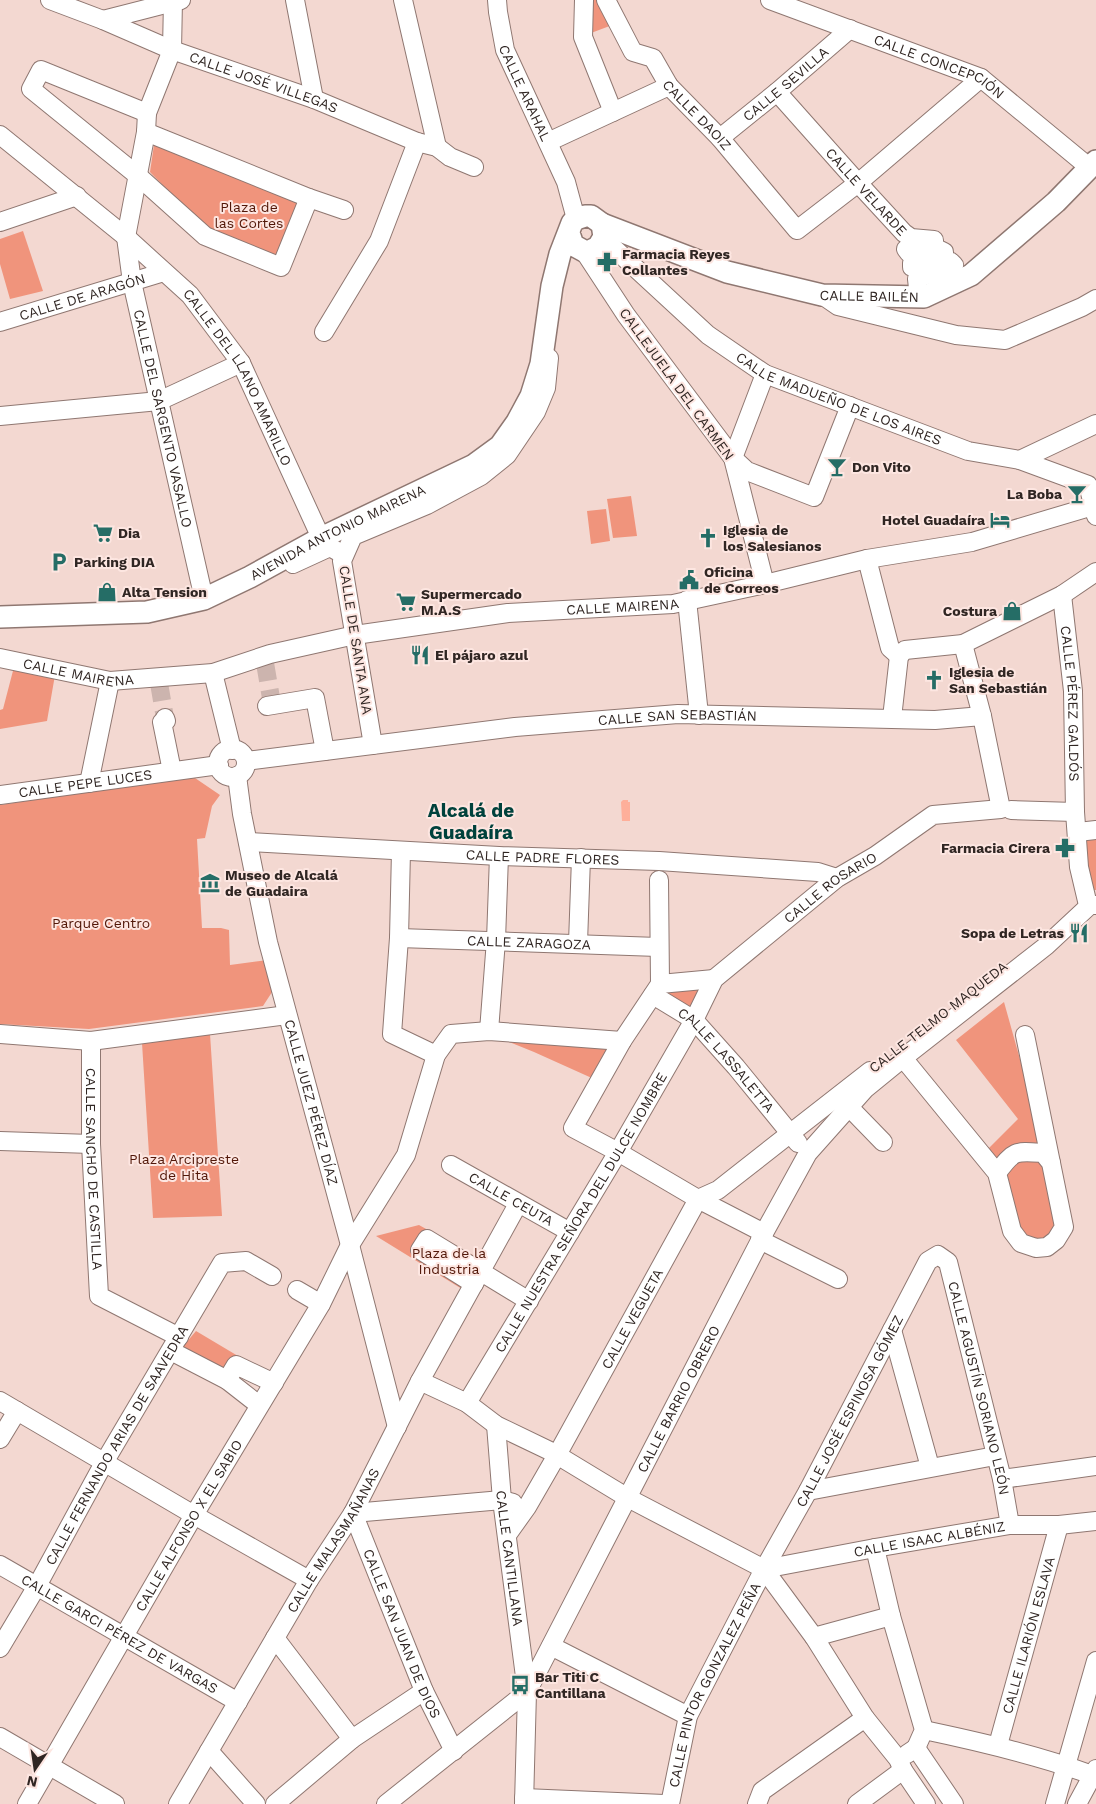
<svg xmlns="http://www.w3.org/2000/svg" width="1096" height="1804" viewBox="0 0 1096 1804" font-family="'Work Sans',sans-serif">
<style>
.green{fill:#f0947c}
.water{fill:#feaf9a}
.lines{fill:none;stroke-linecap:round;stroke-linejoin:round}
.minor-tunnel{stroke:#ccb4ae;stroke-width:18;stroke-dasharray:18 9;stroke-linecap:butt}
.minor-casing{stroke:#8f7771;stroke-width:20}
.major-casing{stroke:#8f7771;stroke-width:24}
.minor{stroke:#fff;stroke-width:18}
.major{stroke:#fff;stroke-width:21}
.labels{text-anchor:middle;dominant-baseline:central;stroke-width:4;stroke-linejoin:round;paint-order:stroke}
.street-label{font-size:14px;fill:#302623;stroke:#fde6e1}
.park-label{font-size:14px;fill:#521708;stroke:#fde6e1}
.poi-label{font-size:14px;font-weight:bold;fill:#302623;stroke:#fde6e1;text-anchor:start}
.district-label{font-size:19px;font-weight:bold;fill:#00423c;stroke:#fde6e1}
</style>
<rect width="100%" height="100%" fill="#f3d8d1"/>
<path class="green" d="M591,0h11l13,24 -24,9z
M154,145l146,57 -22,58 -75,-33 -53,-55z
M23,231l20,60 -33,8 -10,-35v-25z
M631,496l6,40 -24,2 -6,-39z
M606,509l4,32 -19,3 -4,-33z
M14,667l41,8 -8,46 -47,8v-19l3,-1z
M195,778l25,17 -8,11 -7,32 -8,1 5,89h19l8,2 1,35 38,-5 6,29 -11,17 -174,23 -89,-5v-219l152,-23z
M1096,834v56h-6l-5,-7v-47z
M665,990h38l-11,23 -32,-18z
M1004,1002l29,104 24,124 -17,14 -22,-5 -30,-90 30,-30 -62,-79z
M210,1034l12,182 -69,2 -11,-175z
M499,1038l114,9 -19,32 -60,-27z
M419,1225l59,33 -16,31 -86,-53z
M196,1331l42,25 -11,18 -47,-24z"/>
<path class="water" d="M623,800h5v2h2v19h-8l-1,-19z"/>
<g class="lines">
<path class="minor-tunnel" d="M265,663l6,35
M159,683l6,35"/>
<defs>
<g id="minor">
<path id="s1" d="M50,0l53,20 69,30 142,49 103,43 20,5 13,10 24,10"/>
<path id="s2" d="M173,0l-1,50 -25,63 -1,19 -20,105 6,45 72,317"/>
<path d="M295,0l19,99"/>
<path d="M403,0l34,147"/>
<path id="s3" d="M497,0l1,12 7,38 61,132 10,37"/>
<path d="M584,0l-1,37 30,75"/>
<path id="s4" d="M606,0l27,52 20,6 16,28 51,52 77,92 61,-47 123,-105"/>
<path id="s5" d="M770,0l211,78 109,90"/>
<path d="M103,20l78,-20"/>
<path id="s6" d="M777,92l81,91 46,50 7,5 23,2v3l-28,6 3,4 11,3 16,-8 8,4v5h-16l-16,6v4c17,7 23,2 39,-5l3,3 -4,7 -13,-1 -20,8 1,9 6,9"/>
<path d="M147,113l-106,-43 -10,19 106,86 68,61 76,31 28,-69"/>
<path d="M146,132l163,66 35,12"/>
<path id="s7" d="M0,135l126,102 64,58 51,68 80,175"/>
<path id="s8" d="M720,138l57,-46 73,-63"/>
<path d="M548,142l121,-56"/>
<path d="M0,222l77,-26"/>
<path id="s9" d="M604,239l104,96 57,39 203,77 52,9 68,25 8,31"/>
<path d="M584,251l42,64 107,143 32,126"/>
<path d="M822,295l16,11 118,29 49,5 77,-33 14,-8"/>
<path id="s10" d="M0,322l164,-50"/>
<path d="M324,332l55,-91 38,-99"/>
<path d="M0,416l159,-15 82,-38"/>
<path d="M733,458l14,13 67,26 36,-91"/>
<path d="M733,458l32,-84"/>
<path d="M1020,460l76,-36"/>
<path d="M867,559l23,89 9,8"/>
<path d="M293,564l37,-17 14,8"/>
<path id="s11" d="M1062,595l11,96 2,121 4,55 8,34 3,4h6"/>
<path d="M687,600l12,115"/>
<path d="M899,656l6,-6 58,-6 99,-49 34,-23"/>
<path id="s12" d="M0,658l110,23 103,-8 57,-19 85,-19 153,-22 165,-9 92,-20 102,-25 105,-17 124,-37"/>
<path d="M213,673l19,77"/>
<path d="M267,706l48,-8 10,53"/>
<path d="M165,718l1,3 -4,1 10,49"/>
<path d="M892,718l7,-62"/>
<path d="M373,745l-31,-184 11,-25 74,-31 54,-29 26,-21 29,-43 10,-24 3,-30"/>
<circle cx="232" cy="763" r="14"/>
<path id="s13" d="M246,761l269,-34 163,-13 257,6 47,-4"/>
<path id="s14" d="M237,776l5,38 26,128 82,303 47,182"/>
<path d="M89,783l21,-102"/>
<path id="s15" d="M0,795l219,-30"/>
<path d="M1011,810l64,2"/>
<path d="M1078,832l18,-2"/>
<path id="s16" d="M248,842l251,14 160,5 159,11 19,6"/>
<path d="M401,851l-2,87 -7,96 44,21"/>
<path d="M659,880l1,104 -38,57 -49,87 45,24 80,47 66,34"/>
<path id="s17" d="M399,938l259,9"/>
<path d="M578,943l3,-85"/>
<path d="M660,984l54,-5"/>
<path id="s18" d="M653,995l41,25 42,47 62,76"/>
<path d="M489,1031l7,-91 3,-84"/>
<path d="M0,1034l91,7 196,-26"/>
<path d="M1025,1035l26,128"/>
<path id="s19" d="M91,1041v103l8,152 80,41"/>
<path d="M903,1058l94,115 15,58 9,12 15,5 11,-1 9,-7 8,-13 -13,-64 -8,-10c-28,-2 -29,-3 -46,20"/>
<path d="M849,1107l34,35"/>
<path d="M0,1141l91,3"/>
<path id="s20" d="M451,1165l119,67"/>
<path d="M760,1240l78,39"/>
<path d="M474,1284l-54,-34 7,-11 102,62"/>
<path d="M297,1290l24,14"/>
<path d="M892,1330l38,137"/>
<path d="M171,1351l56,29 32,25"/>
<path d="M227,1380l9,-15 38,18"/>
<path d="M420,1381l47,22 29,22 54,26"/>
<path d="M0,1401l194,114 115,65"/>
<path id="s21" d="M467,1403l151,-251 76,-132 20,-41 123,-101 38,-22 58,-41 68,-6 -19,-93 -19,-72"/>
<path id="s22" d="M496,1425l6,75 25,192 -3,112"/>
<path d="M0,1439l17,-28"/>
<path d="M557,1455l71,43 136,71 50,68 51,81 33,41 5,11 23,34"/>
<path d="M1002,1479l94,-13"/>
<path d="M808,1491l187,-35"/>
<path id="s23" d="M353,1513l71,178 30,60"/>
<path d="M353,1513l149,-13 11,3"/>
<path id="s24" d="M507,1535l20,-28 30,-52 141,-256 20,-9 152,-119"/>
<path d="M875,1548l16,68 33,114 -8,18"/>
<path id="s25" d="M0,1565l238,137"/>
<path id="s26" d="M764,1569l111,-21 135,-23h49l37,-4"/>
<path d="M814,1637l77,-21"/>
<path d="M275,1638l77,101"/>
<path d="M551,1646l137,70"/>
<path id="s27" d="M0,1648l37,-62 68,-125 117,-198 24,-2 26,15"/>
<path d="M924,1730c57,12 113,25 168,45"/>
<path d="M0,1737l115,67"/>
<path id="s28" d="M998,1745l61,-220"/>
<path d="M209,1751l47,53"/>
<path d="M907,1754l9,-6 38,56"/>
<path d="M524,1798l140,6"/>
<path id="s29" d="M27,1804l167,-289 127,-211 29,-59 56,-90 30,-100 15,-21 38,-3 133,10"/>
<path id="s30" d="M178,1804l131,-224 44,-67 67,-132 98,-177"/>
<path d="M275,1804l77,-65 72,-48"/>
<path id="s31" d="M386,1804l141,-112 237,-459 44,-80 57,-64 38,-31 143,-112 44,-41"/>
<path id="s32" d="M670,1804l18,-88 76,-147 44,-78 120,-230 10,-6 10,7 54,217 8,46"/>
<path d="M757,1804l5,-13 103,-73"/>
<path d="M857,1804l46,-34"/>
<path d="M1055,1804l41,-143"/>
<path d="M1077,1804l19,-35"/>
</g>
<g id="major">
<path id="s33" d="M602,224l125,48 95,23 102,2 47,-22 85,-73 40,-41"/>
<path id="s34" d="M0,617l147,-5 57,-13 46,-22 71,-39 153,-73 26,-19 17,-24 14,-26 10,-32 11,-78 8,-32 12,-31 4,-4 9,-3h6l11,8 2,13 -6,10 -8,4h-6l-11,-6 -4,-12"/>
</g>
</defs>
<use href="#minor" class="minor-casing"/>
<use href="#major" class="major-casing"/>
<use href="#minor" class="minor"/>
<use href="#major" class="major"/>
</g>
<defs>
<symbol id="pharmacy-bare" viewBox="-9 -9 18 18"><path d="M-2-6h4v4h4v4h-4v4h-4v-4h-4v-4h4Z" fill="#256d66" stroke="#fde6e1" stroke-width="2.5" paint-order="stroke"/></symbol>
<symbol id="bar-bare" viewBox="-9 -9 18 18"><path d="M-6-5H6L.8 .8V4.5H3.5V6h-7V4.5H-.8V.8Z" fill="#256d66" stroke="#fde6e1" stroke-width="2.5" paint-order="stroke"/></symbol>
<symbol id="hotel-bare" viewBox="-9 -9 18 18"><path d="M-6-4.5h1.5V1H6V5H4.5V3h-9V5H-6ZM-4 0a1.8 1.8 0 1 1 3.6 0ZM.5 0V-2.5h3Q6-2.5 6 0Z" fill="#256d66" stroke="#fde6e1" stroke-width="2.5" paint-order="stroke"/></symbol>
<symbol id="supermarket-bare" viewBox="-9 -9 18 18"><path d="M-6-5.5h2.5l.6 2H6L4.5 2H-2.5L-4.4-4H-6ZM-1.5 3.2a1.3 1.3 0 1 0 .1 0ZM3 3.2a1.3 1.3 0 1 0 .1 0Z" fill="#256d66" stroke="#fde6e1" stroke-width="2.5" paint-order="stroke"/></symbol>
<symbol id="church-bare" viewBox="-9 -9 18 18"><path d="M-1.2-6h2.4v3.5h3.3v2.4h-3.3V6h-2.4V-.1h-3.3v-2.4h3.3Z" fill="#256d66" stroke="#fde6e1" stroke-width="2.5" paint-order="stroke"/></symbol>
<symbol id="parking-bare" viewBox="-9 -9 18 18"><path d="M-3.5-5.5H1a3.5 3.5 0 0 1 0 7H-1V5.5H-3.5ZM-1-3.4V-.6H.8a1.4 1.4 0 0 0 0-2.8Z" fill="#256d66" stroke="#fde6e1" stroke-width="2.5" paint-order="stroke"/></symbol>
<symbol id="civic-bare" viewBox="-9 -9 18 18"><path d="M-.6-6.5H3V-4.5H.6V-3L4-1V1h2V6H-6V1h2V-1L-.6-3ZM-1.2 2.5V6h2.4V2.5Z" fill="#256d66" stroke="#fde6e1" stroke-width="2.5" paint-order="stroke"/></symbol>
<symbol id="shop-bare" viewBox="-9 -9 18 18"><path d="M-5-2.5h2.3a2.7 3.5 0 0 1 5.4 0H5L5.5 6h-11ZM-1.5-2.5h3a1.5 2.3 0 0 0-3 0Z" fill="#256d66" stroke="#fde6e1" stroke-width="2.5" paint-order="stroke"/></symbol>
<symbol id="restaurant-bare" viewBox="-9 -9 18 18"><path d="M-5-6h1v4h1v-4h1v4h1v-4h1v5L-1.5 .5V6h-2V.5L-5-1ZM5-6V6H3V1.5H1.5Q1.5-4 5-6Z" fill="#256d66" stroke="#fde6e1" stroke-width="2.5" paint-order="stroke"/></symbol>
<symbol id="museum-bare" viewBox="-9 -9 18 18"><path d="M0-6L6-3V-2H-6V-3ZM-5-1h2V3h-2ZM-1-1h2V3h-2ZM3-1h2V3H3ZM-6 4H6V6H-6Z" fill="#256d66" stroke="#fde6e1" stroke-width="2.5" paint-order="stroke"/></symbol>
<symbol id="bus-bare" viewBox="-9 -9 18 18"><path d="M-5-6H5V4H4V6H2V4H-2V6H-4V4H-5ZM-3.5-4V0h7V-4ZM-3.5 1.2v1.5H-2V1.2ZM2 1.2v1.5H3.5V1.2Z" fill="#256d66" stroke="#fde6e1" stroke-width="2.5" paint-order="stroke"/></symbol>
</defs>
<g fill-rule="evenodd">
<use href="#pharmacy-bare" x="593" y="248" width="28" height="28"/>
<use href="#bar-bare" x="823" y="453" width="28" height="28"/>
<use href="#bar-bare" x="1063" y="480" width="28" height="28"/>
<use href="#hotel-bare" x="986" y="506" width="28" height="28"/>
<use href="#supermarket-bare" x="89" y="519" width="28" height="28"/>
<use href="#church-bare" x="694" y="524" width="28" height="28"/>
<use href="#parking-bare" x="45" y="548" width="28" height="28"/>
<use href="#civic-bare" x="675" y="566" width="28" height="28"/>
<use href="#shop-bare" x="93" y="578" width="28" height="28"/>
<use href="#supermarket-bare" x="392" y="588" width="28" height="28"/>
<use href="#shop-bare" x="998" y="597" width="28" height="28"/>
<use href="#restaurant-bare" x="406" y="641" width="28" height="28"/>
<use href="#church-bare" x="920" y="666" width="28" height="28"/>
<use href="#pharmacy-bare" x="1051" y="834" width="28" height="28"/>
<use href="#museum-bare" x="196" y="869" width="28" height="28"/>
<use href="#restaurant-bare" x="1065" y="919" width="28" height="28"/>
<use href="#bus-bare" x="506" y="1671" width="28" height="28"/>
</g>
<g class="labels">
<g class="street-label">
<text stroke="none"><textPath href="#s5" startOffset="182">CALLE CONCEPCIÓN</textPath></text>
<text stroke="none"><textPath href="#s1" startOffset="229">CALLE JOSÉ VILLEGAS</textPath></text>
<text stroke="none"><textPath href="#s8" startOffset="85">CALLE SEVILLA</textPath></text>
<text stroke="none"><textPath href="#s3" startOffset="98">CALLE ARAHAL</textPath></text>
<text stroke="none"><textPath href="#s4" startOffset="152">CALLE DAOIZ</textPath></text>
<text stroke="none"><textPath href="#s6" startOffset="134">CALLE VELARDE</textPath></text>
<text stroke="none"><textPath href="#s33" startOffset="279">CALLE BAILÉN</textPath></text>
<text stroke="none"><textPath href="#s10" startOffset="86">CALLE DE ARAGÓN</textPath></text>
<text stroke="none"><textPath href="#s7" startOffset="344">CALLE DEL LLANO AMARILLO</textPath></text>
<text transform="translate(677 384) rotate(54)">CALLEJUELA DEL CARMEN</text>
<text stroke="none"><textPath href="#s9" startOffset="288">CALLE MADUEÑO DE LOS AIRES</textPath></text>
<text stroke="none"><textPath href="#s2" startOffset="429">CALLE DEL SARGENTO VASALLO</textPath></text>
<text stroke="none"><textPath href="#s34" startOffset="355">AVENIDA ANTONIO MAIRENA</textPath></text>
<text stroke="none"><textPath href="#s12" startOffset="632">CALLE MAIRENA</textPath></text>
<text transform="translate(356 640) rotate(81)">CALLE DE SANTA ANA</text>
<text stroke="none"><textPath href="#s12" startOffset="80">CALLE MAIRENA</textPath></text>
<text stroke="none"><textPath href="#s11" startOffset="109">CALLE PÉREZ GALDÓS</textPath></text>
<text stroke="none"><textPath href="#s13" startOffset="434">CALLE SAN SEBASTIÁN</textPath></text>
<text stroke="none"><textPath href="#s15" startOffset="86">CALLE PEPE LUCES</textPath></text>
<text stroke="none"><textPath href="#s16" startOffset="295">CALLE PADRE FLORES</textPath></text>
<text stroke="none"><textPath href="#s21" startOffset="639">CALLE ROSARIO</textPath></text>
<text stroke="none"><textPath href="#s17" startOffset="130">CALLE ZARAGOZA</textPath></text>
<text transform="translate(938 1017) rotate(-38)">CALLE TELMO MAQUEDA</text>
<text stroke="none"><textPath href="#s18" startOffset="99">CALLE LASSALETTA</textPath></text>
<text stroke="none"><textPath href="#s14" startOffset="335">CALLE JUEZ PÉREZ DÍAZ</textPath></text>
<text stroke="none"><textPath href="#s19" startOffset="128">CALLE SANCHO DE CASTILLA</textPath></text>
<text stroke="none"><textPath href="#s20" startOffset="69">CALLE CEUTA</textPath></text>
<text stroke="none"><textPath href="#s21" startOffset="222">CALLE NUESTRA SEÑORA DEL DULCE NOMBRE</textPath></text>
<text stroke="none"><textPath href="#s24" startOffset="250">CALLE VEGUETA</textPath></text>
<text stroke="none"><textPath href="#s32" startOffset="758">CALLE AGUSTÍN SORIANO LEÓN</textPath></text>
<text stroke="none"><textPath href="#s31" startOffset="510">CALLE BARRIO OBRERO</textPath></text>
<text stroke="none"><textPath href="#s32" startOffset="435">CALLE JOSÉ ESPINOSA GÓMEZ</textPath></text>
<text stroke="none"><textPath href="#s27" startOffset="234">CALLE FERNANDO ARIAS DE SAAVEDRA</textPath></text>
<text stroke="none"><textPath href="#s29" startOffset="322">CALLE ALFONSO X EL SABIO</textPath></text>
<text stroke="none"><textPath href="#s26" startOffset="168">CALLE ISAAC ALBÉNIZ</textPath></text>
<text stroke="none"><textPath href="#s30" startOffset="306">CALLE MALASMAÑANAS</textPath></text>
<text stroke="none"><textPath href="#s22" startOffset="134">CALLE CANTILLANA</textPath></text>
<text stroke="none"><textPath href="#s25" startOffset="138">CALLE GARCI PÉREZ DE VARGAS</textPath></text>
<text stroke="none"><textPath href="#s23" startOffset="130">CALLE SAN JUAN DE DIOS</textPath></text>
<text stroke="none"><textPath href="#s28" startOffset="114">CALLE ILARIÓN ESLAVA</textPath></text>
<text stroke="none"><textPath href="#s32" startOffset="128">CALLE PINTOR GONZALEZ PEÑA</textPath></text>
</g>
<g class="park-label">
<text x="249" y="207">Plaza de<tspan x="249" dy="16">las Cortes</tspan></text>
<text x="101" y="923">Parque Centro</text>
<text x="184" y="1159">Plaza Arcipreste<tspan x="184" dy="16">de Hita</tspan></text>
<text x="449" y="1253">Plaza de la<tspan x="449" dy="16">Industria</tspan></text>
</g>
<g class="poi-label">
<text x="622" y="254">Farmacia Reyes<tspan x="622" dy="16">Collantes</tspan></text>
<text x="852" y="467">Don Vito</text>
<text x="1062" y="494" text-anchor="end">La Boba</text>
<text x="985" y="520" text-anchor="end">Hotel Guadaíra</text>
<text x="723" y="530">Iglesia de<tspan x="723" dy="16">los Salesianos</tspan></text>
<text x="118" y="533">Dia</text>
<text x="74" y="562">Parking DIA</text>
<text x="704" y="572">Oficina<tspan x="704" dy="16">de Correos</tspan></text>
<text x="122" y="592">Alta Tension</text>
<text x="421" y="594">Supermercado<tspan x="421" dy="16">M.A.S</tspan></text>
<text x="997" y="611" text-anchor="end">Costura</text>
<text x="435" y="655">El pájaro azul</text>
<text x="949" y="672">Iglesia de<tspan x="949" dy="16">San Sebastián</tspan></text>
<text x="1050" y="848" text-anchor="end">Farmacia Cirera</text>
<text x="225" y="875">Museo de Alcalá<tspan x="225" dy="16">de Guadaira</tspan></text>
<text x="1064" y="933" text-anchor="end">Sopa de Letras</text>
<text x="535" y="1677">Bar Titi C<tspan x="535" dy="16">Cantillana</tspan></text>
</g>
<g class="district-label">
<text x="471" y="810">Alcalá de<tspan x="471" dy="22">Guadaíra</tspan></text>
</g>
</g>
<g transform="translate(35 1769) rotate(193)" stroke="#fde6e1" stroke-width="4" paint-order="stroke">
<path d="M0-4L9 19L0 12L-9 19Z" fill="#302623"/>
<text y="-8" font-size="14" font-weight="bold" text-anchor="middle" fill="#302623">N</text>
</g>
</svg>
